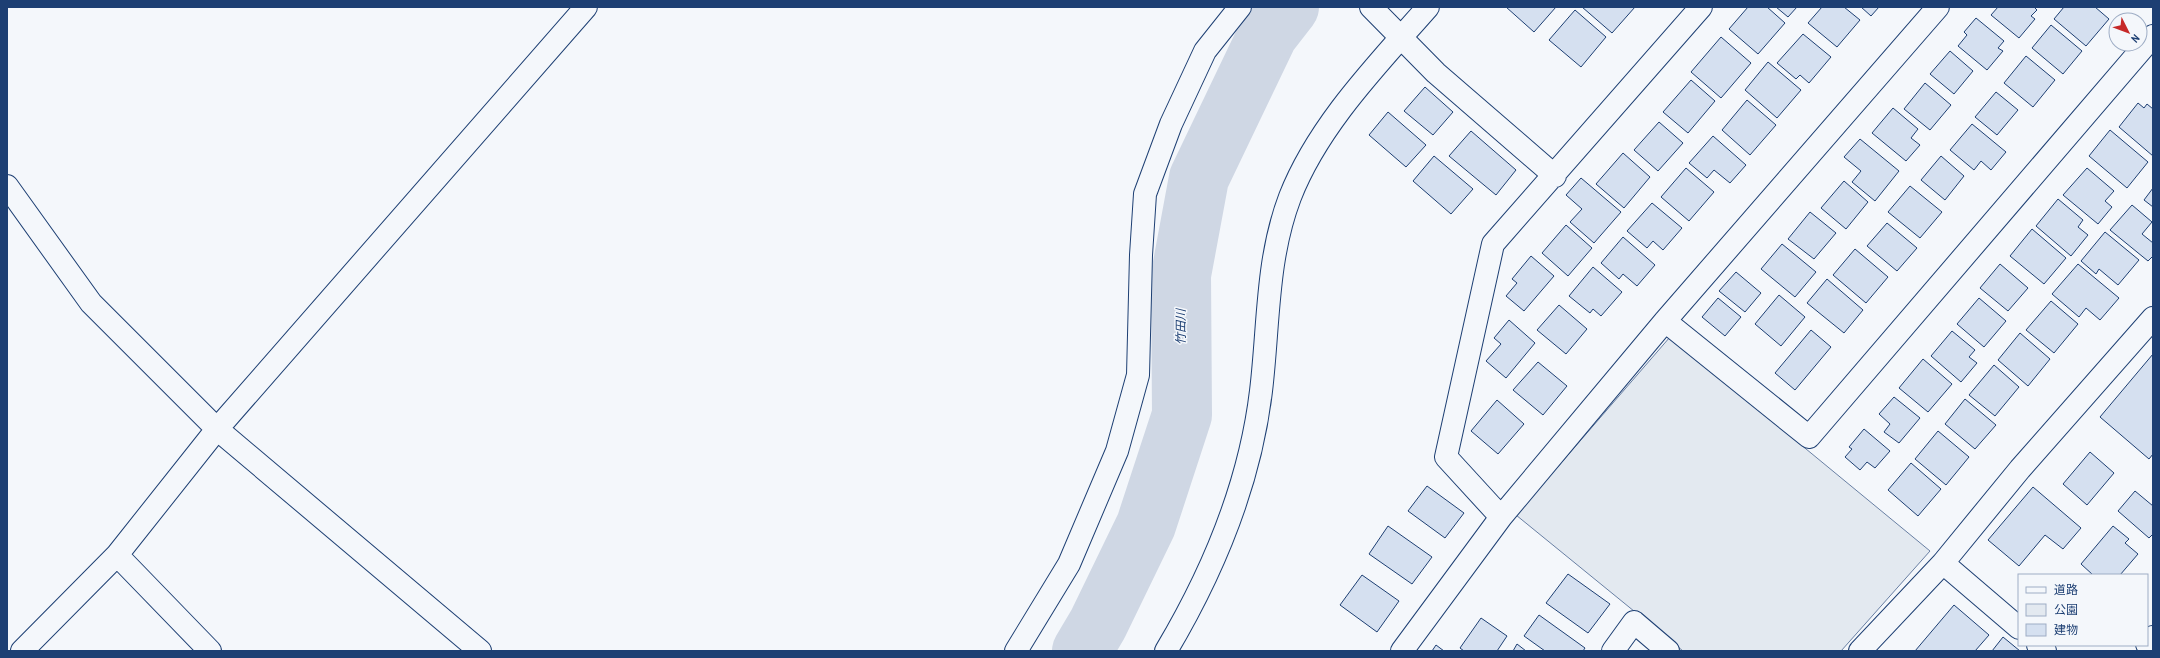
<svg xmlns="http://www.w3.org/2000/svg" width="2160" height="658" viewBox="0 0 2160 658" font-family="'Archivo Narrow','Noto Sans JP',sans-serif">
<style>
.green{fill:#e3e9f0;stroke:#687fa3}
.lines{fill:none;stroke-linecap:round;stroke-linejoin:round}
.river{stroke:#cfd7e4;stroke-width:60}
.building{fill:#d5e0f0;stroke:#1d3f73}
.minor-casing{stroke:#1d3f73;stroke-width:24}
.minor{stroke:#f4f7fb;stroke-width:22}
.labels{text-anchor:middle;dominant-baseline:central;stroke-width:3;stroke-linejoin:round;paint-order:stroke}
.water-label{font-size:12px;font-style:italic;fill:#1d3f73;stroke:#f4f7fb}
</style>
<rect width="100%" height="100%" fill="#f4f7fb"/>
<path class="green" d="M1670,337l260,214 -89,100h-158l-167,-136z"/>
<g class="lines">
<path class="river" d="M1082,651l16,-27 48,-99 36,-110 -1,-140 18,-97 69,-144 21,-27"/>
</g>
<path class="building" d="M1506,7h50l-22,25z
M1582,7h53l-23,26z
M1748,7h19l18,16 -27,31 -29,-25z
M1776,7h21l-9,10z
M1822,7h22l16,13 -23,27 -29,-24z
M1861,7h18l-8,9z
M1998,7h36l3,3 -6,6 4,3 -16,19 -28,-23z
M2064,7h31l14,12 -23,27 -32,-27z
M1575,10l31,27 -25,30 -32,-27z
M1976,18l28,23 -6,7 5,3 -16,19 -29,-24 9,-11 -3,-3z
M2051,25l31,26 -19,23 -31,-26z
M1803,34l28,23 -22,26 -9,-8 -4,4 -19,-16z
M1721,37l30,26 -30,35 -30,-26z
M1950,51l23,20 -19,23 -24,-20z
M2026,56l29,24 -22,27 -29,-24z
M1768,62l33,28 -24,28 -32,-28z
M1691,80l24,21 -27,32 -25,-21z
M1925,83l26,22 -21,25 -26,-21z
M1425,87l28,25 -20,23 -29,-24z
M1996,92l22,18 -21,25 -22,-18z
M1747,100l29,25 -26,30 -28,-25z
M2138,103l6,5 3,-4 6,5v47l-34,-29z
M1893,108l25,21 -7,9 9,7 -14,16 -34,-28z
M1388,112l38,33 -20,22 -37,-32z
M1659,122l24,21 -25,28 -24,-21z
M1972,124l34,28 -15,18 -10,-9 -7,9 -24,-20z
M2110,130l38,32 -21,26 -38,-32z
M1471,131l45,39 -20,25 -47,-39z
M1713,136l33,29 -16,18 -16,-13 -7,8 -18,-15z
M1860,139l39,32 -24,30 -23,-19 9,-11 -17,-14z
M1623,153l27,24 -26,31 -28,-24z
M1434,156l39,33 -22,25 -38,-33z
M1941,156l23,20 -19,24 -24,-20z
M1686,168l28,24 -25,29 -28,-24z
M2087,168l27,23 -9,10 7,6 -14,17 -35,-29z
M1581,178l40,34 -27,31 -24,-21 12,-13 -16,-14z
M1844,181l24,21 -22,27 -25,-21z
M1910,186l32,26 -22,26 -32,-26z
M2153,188v19l-9,-7z
M2058,199l25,21 -5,7 10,8 -17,21 -35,-30z
M1652,203l30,25 -19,22 -10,-9 -6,7 -20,-17z
M2132,205l20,17 -10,12 11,9v13l-5,5 -38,-31z
M1810,212l26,21 -22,26 -26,-20z
M1887,223l30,25 -20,23 -30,-25z
M1566,225l26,23 -24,28 -26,-23z
M2032,229l34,29 -22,26 -34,-28z
M2105,232l34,28 -21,25 -19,-16 -3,5 -15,-13z
M1623,237l32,28 -18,21 -14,-12 -4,5 -18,-16z
M1782,244l34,28 -21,25 -34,-28z
M1855,249l33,28 -22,26 -33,-28z
M1531,256l23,20 -30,35 -18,-15 11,-13 -5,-4z
M2000,264l28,24 -20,23 -28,-23z
M2078,264l41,34 -19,22 -14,-12 -7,9 -27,-23z
M1593,267l29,25 -21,24 -8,-7 -3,4 -21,-17z
M1736,272l25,21 -16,19 -26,-21z
M1827,279l36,31 -19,23 -37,-30z
M1779,295l26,22 -24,29 -26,-22z
M1718,298l23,19 -16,19 -23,-19z
M1979,298l27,23 -22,26 -27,-23z
M2051,301l27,23 -24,29 -28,-23z
M1559,305l28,24 -21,25 -29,-24z
M1509,320l26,23 -29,35 -20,-17 15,-17 -7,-6z
M1811,330l20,17 -36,43 -20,-17z
M1952,331l23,19 -6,7 8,6 -16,19 -30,-26z
M2020,333l30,26 -22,27 -30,-26z
M2153,354v100l-4,5 -49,-42z
M1923,359l29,25 -24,28 -29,-24z
M1538,362l29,24 -24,29 -30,-25z
M1994,365l25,22 -24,29 -26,-21z
M1894,397l26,21 -21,25 -15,-11 6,-8 -11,-10z
M1965,399l31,26 -21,24 -30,-25z
M1497,400l27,24 -26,30 -27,-23z
M1864,429l26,22 -15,17 -8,-6 -7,8 -15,-13 7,-8 -3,-2z
M1938,431l31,26 -23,28 -31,-26z
M2090,452l24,21 -27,32 -24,-21z
M1911,463l30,26 -23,27 -30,-26z
M1427,486l37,27 -19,25 -37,-27z
M2033,487l48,41 -18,21 -18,-14 -26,31 -31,-26z
M2135,491l18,15v28l-4,4 -31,-27z
M1388,526l44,31 -20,27 -43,-30z
M2113,526l16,13 -4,4 13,11 -18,21h-27l-12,-11z
M1568,574l42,30 -22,29 -42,-30z
M1362,575l37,26 -22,31 -37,-27z
M1954,605l35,30 -14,16h-60z
M1539,615l46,33 -2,3h-38l-21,-15z
M1481,618l26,18 -10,15h-33l-4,-3z
M2003,637l17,14h-28z
M1517,644l9,7h-13z
M1436,645l8,6h-12z"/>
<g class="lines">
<defs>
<path id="minor" d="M1371,7l65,66 119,103
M7,186l84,117 126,126 263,222
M1665,321l144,116 344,-401
M1501,517l-55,-60 47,-213 208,-237
M117,555l93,96
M1943,563l76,65
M2147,644l6,-7
M2038,645l7,6
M22,651l95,-96 100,-126 369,-422
M1016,651l53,-87 48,-113 21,-76 3,-120 4,-61 26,-70 34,-73 35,-44
M1166,651c47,-79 84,-168 95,-260 8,-66 5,-131 29,-194 28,-72 88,-133 138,-190
M1402,651l99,-134 164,-196 273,-314
M1613,651l21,-29 34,29
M1860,651l83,-88 77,-94 133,-151"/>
</defs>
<use href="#minor" class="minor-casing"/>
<use href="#minor" class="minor"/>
</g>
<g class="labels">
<g class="water-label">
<text transform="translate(1181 327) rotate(-90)">竹田川</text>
</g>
</g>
<rect width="2160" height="658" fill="none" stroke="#1d3f73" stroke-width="16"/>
<rect x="2018" y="574" width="130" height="72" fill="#f4f7fb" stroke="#9eadc5"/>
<rect x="2026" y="587" width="20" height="6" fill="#f4f7fb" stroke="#9eadc5"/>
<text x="2054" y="594" font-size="12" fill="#1d3f73">道路</text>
<rect x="2026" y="604" width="20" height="12" fill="#e3e9f0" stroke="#9eadc5"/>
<text x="2054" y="614" font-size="12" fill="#1d3f73">公園</text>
<rect x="2026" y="624" width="20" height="12" fill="#d5e0f0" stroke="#9eadc5"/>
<text x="2054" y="634" font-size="12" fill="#1d3f73">建物</text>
<g transform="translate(2128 32) rotate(132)"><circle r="19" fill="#f4f7fb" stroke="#9eadc5"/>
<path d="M0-3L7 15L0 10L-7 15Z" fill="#c62828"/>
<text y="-6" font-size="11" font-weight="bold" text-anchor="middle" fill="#1d3f73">N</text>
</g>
</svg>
